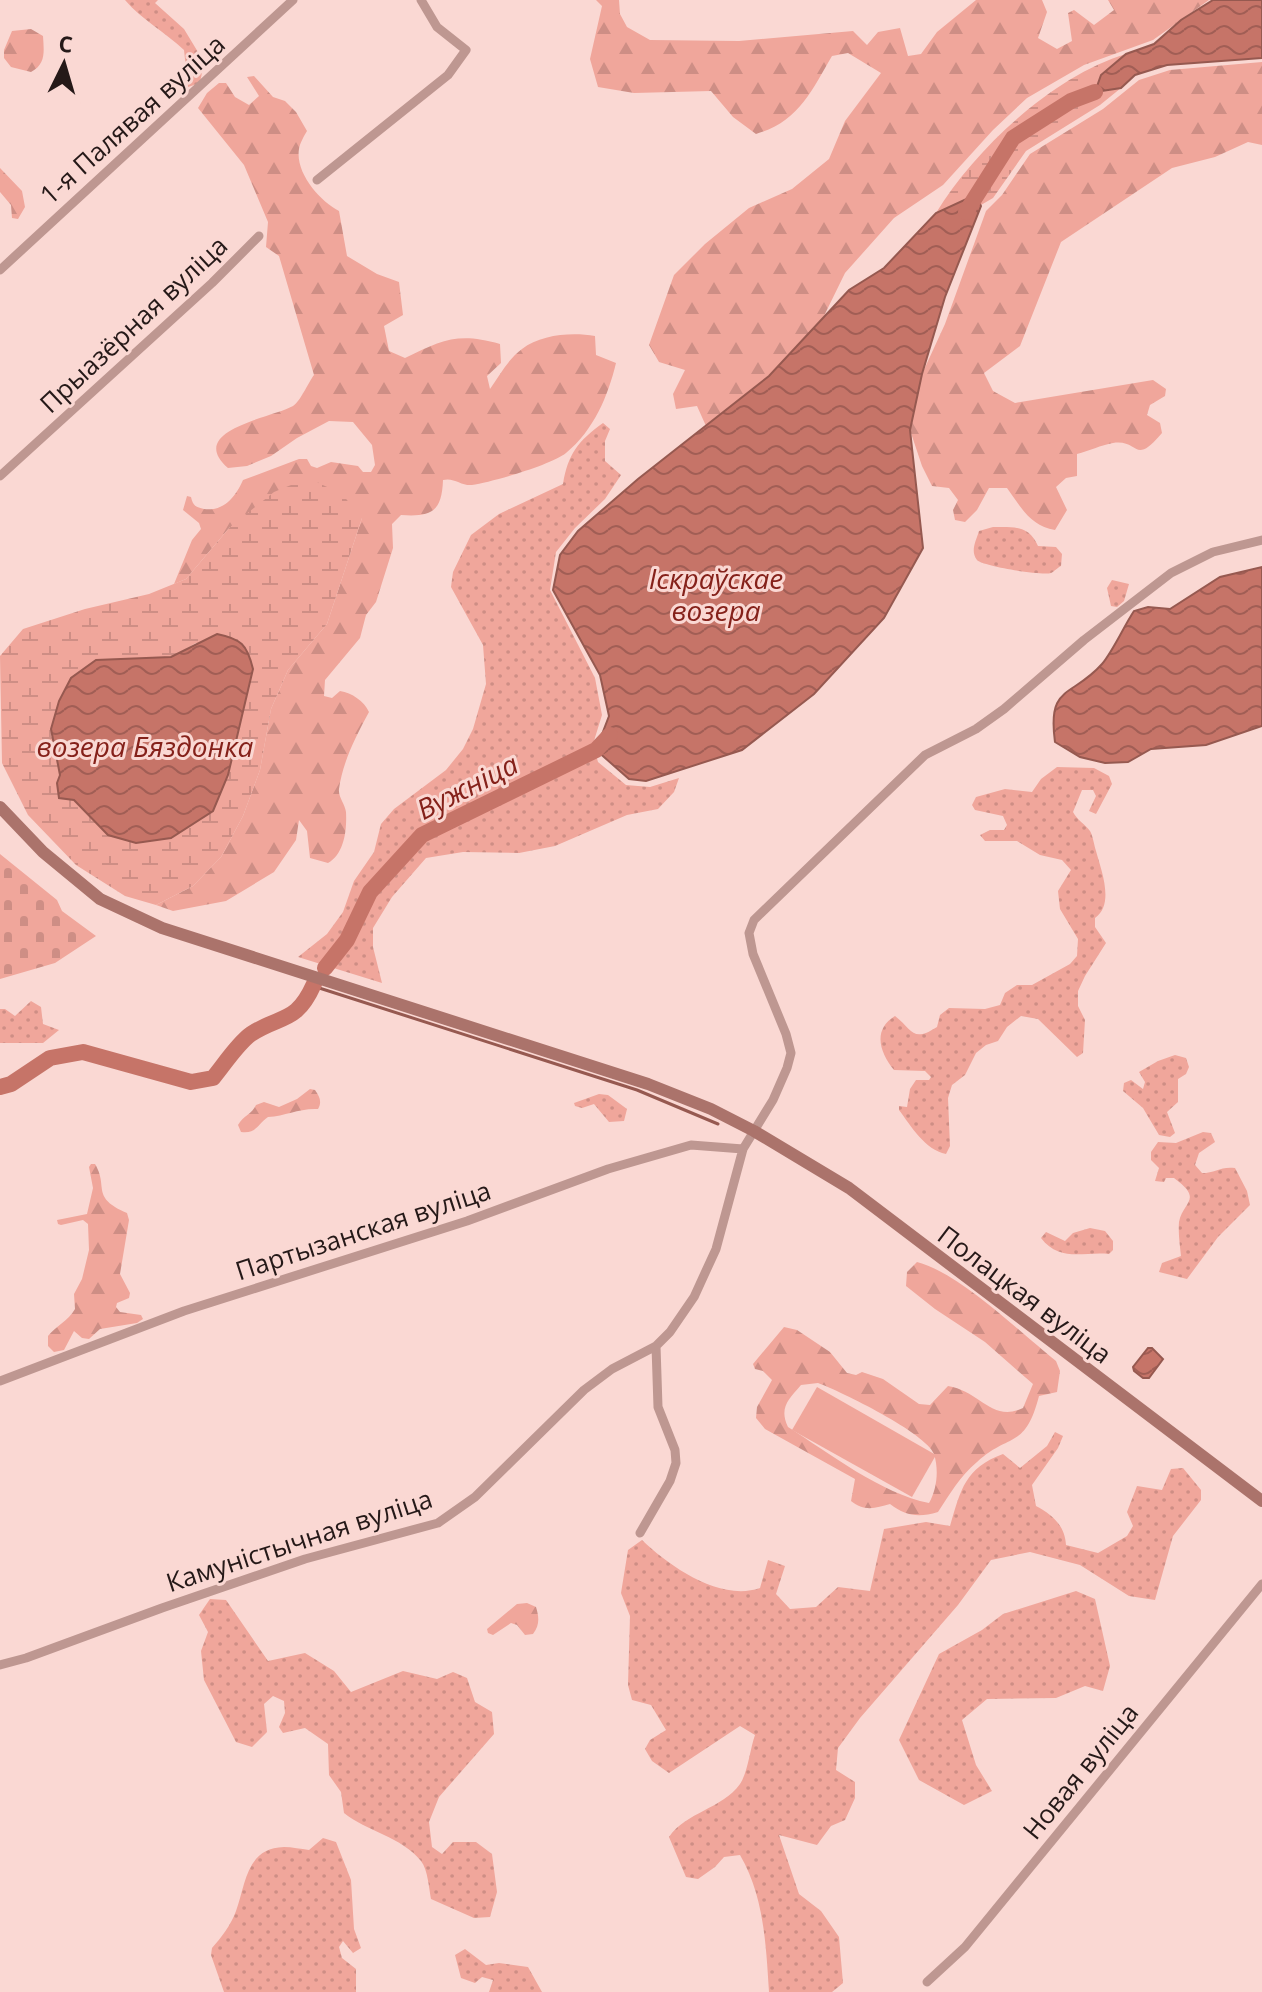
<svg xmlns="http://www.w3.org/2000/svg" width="1262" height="1992" viewBox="0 0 1262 1992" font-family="'Open Sans',sans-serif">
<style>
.grass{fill:url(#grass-dots)}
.forest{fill:url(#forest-firs);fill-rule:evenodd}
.wetland{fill:url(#wetland-marsh);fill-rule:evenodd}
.cemetery{fill:url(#cemetery-stones)}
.pitch{fill:#f0a69b}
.water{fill:url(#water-waves);stroke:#965950;stroke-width:2}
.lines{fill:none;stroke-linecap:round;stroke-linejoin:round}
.stream{stroke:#965950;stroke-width:3}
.river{stroke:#c67468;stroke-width:16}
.street{stroke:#be9791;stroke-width:9}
.secondary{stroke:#ab736b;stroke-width:12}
.labels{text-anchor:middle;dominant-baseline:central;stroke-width:6;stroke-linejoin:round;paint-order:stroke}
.street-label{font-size:26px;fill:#251918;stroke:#fad8d3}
.water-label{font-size:28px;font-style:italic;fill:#85211a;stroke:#fad8d3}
</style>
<defs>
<pattern id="grass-dots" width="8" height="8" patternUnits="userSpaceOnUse" patternTransform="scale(2)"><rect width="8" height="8" fill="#f0a69b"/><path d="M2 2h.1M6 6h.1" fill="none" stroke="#ce8e85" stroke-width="1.8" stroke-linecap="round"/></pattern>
<pattern id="forest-firs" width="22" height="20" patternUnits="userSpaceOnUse" patternTransform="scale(2)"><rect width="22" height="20" fill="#f0a69b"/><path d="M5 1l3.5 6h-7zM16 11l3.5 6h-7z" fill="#ce8e85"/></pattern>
<pattern id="wetland-marsh" width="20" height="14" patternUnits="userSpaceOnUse" patternTransform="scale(2)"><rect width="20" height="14" fill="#f0a69b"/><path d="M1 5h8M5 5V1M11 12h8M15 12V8" fill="none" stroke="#ce8e85"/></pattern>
<pattern id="cemetery-stones" width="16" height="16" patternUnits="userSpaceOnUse" patternTransform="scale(2)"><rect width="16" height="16" fill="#f0a69b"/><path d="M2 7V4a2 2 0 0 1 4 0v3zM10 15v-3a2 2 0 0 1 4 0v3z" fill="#ce8e85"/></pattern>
<pattern id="water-waves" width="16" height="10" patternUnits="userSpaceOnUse" patternTransform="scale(2)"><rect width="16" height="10" fill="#c67468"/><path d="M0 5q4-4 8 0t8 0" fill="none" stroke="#a15e55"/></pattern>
</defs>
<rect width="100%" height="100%" fill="#fad8d3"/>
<path class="grass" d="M125,0h33l-3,3 29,26 20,33 -4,21 -12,4 -4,-37c-19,-18 -42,-30 -59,-50z
M603,423l7,6 -5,12v20l16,14 -16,24 -30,29 -19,24 -6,38 45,88 7,37 -9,29 5,18 28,23 24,2 29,-9 -5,14 -16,17 -31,6 -72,31 -36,7 -56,-1 -37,6 -34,39 -19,31v19l9,36 -84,-26 29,-23 16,-22 11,-31 20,-29 7,-28 13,-15 52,-39 17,-21 10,-20 13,-45 -3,-39 -32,-58 2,-15 18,-37 28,-21 64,-30c5,-30 15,-43 40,-61z
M993,527c21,0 36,-2 45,19l18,1 6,7 -1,12c-1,0 -9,7 -10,7 -9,3 -69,-7 -74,-13 -7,-9 -1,-19 2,-29z
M1112,580l17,4 -5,17 -7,6 -6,-1 -4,-18z
M1057,767l37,1 15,8 3,8 -16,30 -7,-3 7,-15 -3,-6h-11l-9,22c4,8 12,12 17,19 3,5 4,14 6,20 5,19 19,53 -1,67v9l11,16 -21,33 -7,15v15l7,14 -2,33 -6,4 -39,-38 -17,-3 -14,11 -9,14 -12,4 -10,8 -11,22 -13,10 -4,13 2,48 -4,8c-21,-4 -35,-28 -47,-44v-4l8,1 3,-18 6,-9h13l2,-3 -6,-6 -31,-1c-14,-17 -22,-40 1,-54 18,14 17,27 42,11l3,-12 9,-7 36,1 15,-4 5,-12 12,-8h15l38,-21 7,-8 1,-17 -18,-30 -2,-18 13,-21 -9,-10 -22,-5 -23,-14h-32l-5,-6 10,-5h14l3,-5 -4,-9 -28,-6 -3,-5 4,-8 29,-8 27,3 9,-13z
M31,1001l10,6 2,17 16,6 -16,13h-43v-34h5l10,7z
M1175,1055l11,3 3,9 -3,7 -8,5v23l-11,10 8,21 -5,4 -11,-2 -16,-27 -20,-17 1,-8 7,-3 12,9 2,-7 -6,-10 19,-11z
M599,1094l9,1 19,14 -3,12 -15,1 -15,-18 -12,4 -7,-2 -1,-3z
M1203,1132l8,1 4,9 -16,11 -4,12 7,8c13,0 19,-7 33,-5l12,23 3,14 -32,32 -31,42 -28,-7 3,-9 19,-7c-1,-10 -3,-23 -2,-34 4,-21 25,-22 -5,-44h-8l-2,4 -9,-1 4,-13 -8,-8v-8l7,-10 18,1z
M1090,1228l15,3 8,10v9l-4,4c-24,-3 -49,9 -68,-16l5,-6 19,9 8,-8z
M1055,1432l8,4 -5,12 -26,37 4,21c17,9 29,20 30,39l32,8 29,-17 6,-10 -6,-14 10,-26 25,4 9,-21 12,-1 18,22v10l-28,36 -18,64 -26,-4 -49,-31 -50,-13 -39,8 -33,45 -98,113 -22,30 -2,22 19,12v16l-10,22 -14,6 -14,19 -38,-10 20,59 22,17 18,26 4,46 -11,9h-63c-3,-47 -5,-96 -29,-137l-16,2 -9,10 -17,12 -12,-2 -17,-40c17,-25 53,-28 71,-53 8,-12 10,-35 15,-49l-15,-9 -71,47 -17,-12 -7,-12 5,-9 16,-10 -15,-25 -19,-5 -4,-15 2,-69 -9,-23 7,-43 14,-10c27,26 78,62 118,48l8,-28 17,6 -9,28 14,15 26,-2 22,-20 32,4 14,-62 42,-7 24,4c11,-37 15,-58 53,-72l17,14 27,-22z
M1076,1591l19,8 15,67 -7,25 -18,-5 -29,12 -69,1 -25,21 14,45 16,26 -28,14 -45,-25 -20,-40 40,-86 43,-24 21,-16z
M210,1599l16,1 42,61 37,-8 29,18 17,21 52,-21 34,8 16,-7 14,6 8,24 17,10 2,22 -55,63 -10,25 3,25 10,7 11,-12h23l16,12 5,38 -7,25 -16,1 -43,-19c-2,-10 -3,-29 -10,-38 -19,-24 -55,-30 -77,-48l-3,-21 -12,-17 -1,-31 -23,-16 -22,5 -4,-6 6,-14 -1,-12 -11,-5 -9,8 3,28 -15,15 -16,-5 -32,-62 -3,-29 7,-19 -9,-17z
M323,1838l13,4 15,38 3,49 7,19 -8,5 -10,-12 -4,6 3,11 14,11v23h-132l-13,-37 1,-7c9,-10 19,-23 24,-37 10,-27 10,-63 48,-64 8,0 17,2 25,3z
M465,1949l21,16 13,-2 29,4 14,25h-53l4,-12 -11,-3 -7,6 -14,-5 -6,-23z"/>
<path class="forest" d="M596,0h23l1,14 7,13 23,13 89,1 114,-10 14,14 11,-13 22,-4 8,28 13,-2 16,-22 39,-32h66l5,12 -9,26 19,11 15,-8 -4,-28 6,-3 20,15 20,-15 -6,-10h101l-56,40 -69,25 -57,33 -34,32 -50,55 -49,33 -49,55 -23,47 -53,56 -63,50 -9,-20 -21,3 -3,-15 12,-24 -26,-8 -10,-17 25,-70 31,-31 44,-36 43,-19 37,-30 16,-38 36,-48 -33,-20 -16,3c-21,36 -34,66 -76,78l-23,-17 -22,-26 -77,2 -36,-6 -8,-28 12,-53z
M31,29l12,7c1,16 3,28 -12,36l-20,-5 -7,-9v-8l8,-19z
M1262,62v83l-14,-3 -33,15 -43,11 -111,74 -41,104 -36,27 9,18 22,12 138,-23 13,9 -1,7 -15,9 -3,10 13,8 2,10c-29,34 -22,6 -49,10 -12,2 -24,8 -36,11v22l-11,2 -10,9 11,23 -12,20c-25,-4 -34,-23 -48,-42h-18l-12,22 -12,12 -10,-2 -2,-10 5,-10 -9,-12 -17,-2 -10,-20 -12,-36 12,-56 23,-50 41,-113 16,-16 28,-41 73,-45 36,-29 31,-10z
M254,76l19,21 12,4 11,11 11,19c-3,5 -7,12 -8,18 -4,24 21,52 40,62l8,45 30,18 22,8 4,33 -19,11 5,25 16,7c37,-18 53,-26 95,-14l1,19 -14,13 3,13c9,-13 19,-31 32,-40 19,-15 51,-17 73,-13l1,19 20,8c-8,33 -22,67 -50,90 -15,12 -74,29 -94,32 -11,1 -18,-8 -29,-5 -1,32 -12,37 -42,35l-9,9 1,24 -17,54 -10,13 -6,23 -35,42 -1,16 8,2 8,-7c12,2 24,10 29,21 -13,24 -26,49 -30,77 -1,8 6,15 7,23 1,19 -2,42 -18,51l-18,-5 -3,-27 -8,-11 -3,20 -22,32 -48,29 -53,10 -17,-6 37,-19 28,-29 22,-41 17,-46 11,-61 17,-39 39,-46 35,-106 -132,9 -44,52 -12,5 18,-44 9,-11 -2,-6 -16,-13 4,-14 4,1c2,9 5,10 13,12 20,3 32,-13 39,-29l56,-21h8l4,7 6,2 14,-6 27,4 5,6h8l4,-7 -3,-20 -19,-23 -24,-1 -32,17 -26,18 -24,10 -19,2c-43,-38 44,-50 65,-62 7,-4 15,-23 21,-31l-35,-119 -13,-9 2,-25 -24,-57 -46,-57 9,-15 12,-10h7l9,14 14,8 10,-9 -12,-19z
M0,168l22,23 3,16 -7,12 -6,-1 -1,-13 -11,-13z
M310,1089l5,1c5,7 7,12 3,19 -19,-1 -32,7 -50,8 -11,8 -12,17 -27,15l-3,-7c5,-9 14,-11 18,-20l8,-3 15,5 18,-8z
M91,1164h4c14,23 -5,33 32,49l2,7 -9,54 10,19 -1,5 -12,5 -1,4 4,5 21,3 2,4 -6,4 -37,6 -11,10 -7,-1 -8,-7 -10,19 -10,2 -6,-6v-10c8,-10 20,-15 27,-27l-1,-15 8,-15 7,-29 -1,-26 -5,-4 -22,5 -3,-1 -1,-4 30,-6 6,-26 -4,-21z
M917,1262c41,10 104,71 139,99l4,10 -3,21 -18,4c-14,54 -29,36 -62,66 -17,14 -27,32 -39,50 -20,6 -32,4 -48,-8 -14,4 -26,8 -39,-3l4,-22 -90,-50 -9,-11 1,-11 15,-27 -9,-9 -8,-2 -2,-5 31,-37 13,3 33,22 17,21 9,2 6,-3 21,7 36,25 11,1 18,-19c32,5 44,37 75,22l10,-24 -48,-42 -50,-33 -29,-23 1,-14zM818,1383c24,9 108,50 116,71 5,16 3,35 -5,49 -47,-9 -100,-50 -141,-76 -9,-19 0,-27 13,-42z
M527,1603l9,4c3,10 4,18 -3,27l-8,1 -8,-10 -6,-2 -18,12 -5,-2 -1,-4 30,-25z"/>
<path class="wetland" d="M1126,54l-25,21 -5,17 25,-4 -21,17 -74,46 -33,47 -12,7 -6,-9 -39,17c39,-64 117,-137 190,-159z
M308,478l34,16 20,24 -35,106 -39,46 -17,39 -11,61 -17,46 -22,41 -28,29 -37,19 -31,-9 -49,-31 -48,-50 -26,-52 -2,-107 23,-27 62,-20 64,-15 37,-15 44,-52 44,-35zM196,643l57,26 -25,106 -139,39 -32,-31 3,-8 86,-117 26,-1z"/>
<path class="cemetery" d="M0,854l57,46 5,11 34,25 -41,27 -55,16z"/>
<path class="pitch" d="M817,1387l119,68 -24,42 -120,-67z"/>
<path class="water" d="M1213,0h49v58l-95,7 -32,10 -14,13 -26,4 6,-17 25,-21 28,-10 27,-24z
M975,195l6,11 -36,91 -23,77 -12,56 13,118 -39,70 -70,76 -72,56 -96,31 -17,-2 -33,-29 13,-34 -9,-41 -47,-85 7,-35 18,-24 60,-52 131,-103 80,-86 35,-22 52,-55z
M1262,567v159l-56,19 -55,4 -23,13 -23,1 -25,-6 -25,-15c-8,-58 17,-44 47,-78 11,-13 22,-38 32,-53l14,-4 22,2 50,-32z
M217,634c24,5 30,10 36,35l-25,106 -15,36 -42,27 -35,5 -28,-8 -34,-35 -15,-2 -2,-15 3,-8 -9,-46 8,-28 12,-23 25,-18 75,-3z
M1148,1348h4l11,11 -14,19h-6l-9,-7 -1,-4z"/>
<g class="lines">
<path class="stream" d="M313,986l324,104 81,34"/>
<path class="river" d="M966,212l47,-74 58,-37 24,-9
M325,968l22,-28 23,-48 52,-57 174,-85 14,-15
M0,1087l11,-3 39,-26 33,-6 108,30 22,-4c11,-13 24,-34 38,-44 31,-20 45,-10 63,-50"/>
<path class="street" d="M317,180l131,-105 18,-25 -29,-23 -16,-27
M0,270l293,-270
M0,476l212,-193 47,-47
M0,1381l184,-70 283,-90 141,-52 83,-24 52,4
M640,1533l30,-52 6,-18 -1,-13 -17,-43 -2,-61
M0,1665l26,-7 136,-50 143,-49 133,-36 37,-26 109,-107 28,-21 44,-23 14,-14 24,-35 22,-48 27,-100 30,-49 14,-32 4,-15 -5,-19 -33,-80 -4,-21 5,-13 171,-165 51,-26 28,-20 80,-69 87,-67 42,-21 49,-12
M927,1982l38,-35 297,-363"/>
<path class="secondary" d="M0,807l43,45 57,47 62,29 486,156 63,25 43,22 95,57 413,313"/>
</g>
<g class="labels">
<g class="street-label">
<text transform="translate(132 119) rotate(-42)">1-я Палявая вуліца</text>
<text transform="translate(133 324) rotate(-43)">Прыазёрная вуліца</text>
<text transform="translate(363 1230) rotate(-18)">Партызанская вуліца</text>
<text transform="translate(1025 1294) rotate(37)">Полацкая вуліца</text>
<text transform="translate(299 1540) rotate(-18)">Камуністычная вуліца</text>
<text transform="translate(1080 1771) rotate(-51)">Новая вуліца</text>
</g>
<g class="water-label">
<text x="716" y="578">Іскраўскае<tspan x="716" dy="32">возера</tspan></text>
<text x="145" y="746">возера Бяздонка</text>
<text transform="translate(467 786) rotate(-27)">Вужніца</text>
</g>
</g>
<g transform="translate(64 64) rotate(5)" stroke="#fad8d3" stroke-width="6" paint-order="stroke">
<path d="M0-6L14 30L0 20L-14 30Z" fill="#251918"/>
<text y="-12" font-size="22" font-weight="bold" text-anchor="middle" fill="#251918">С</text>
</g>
</svg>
